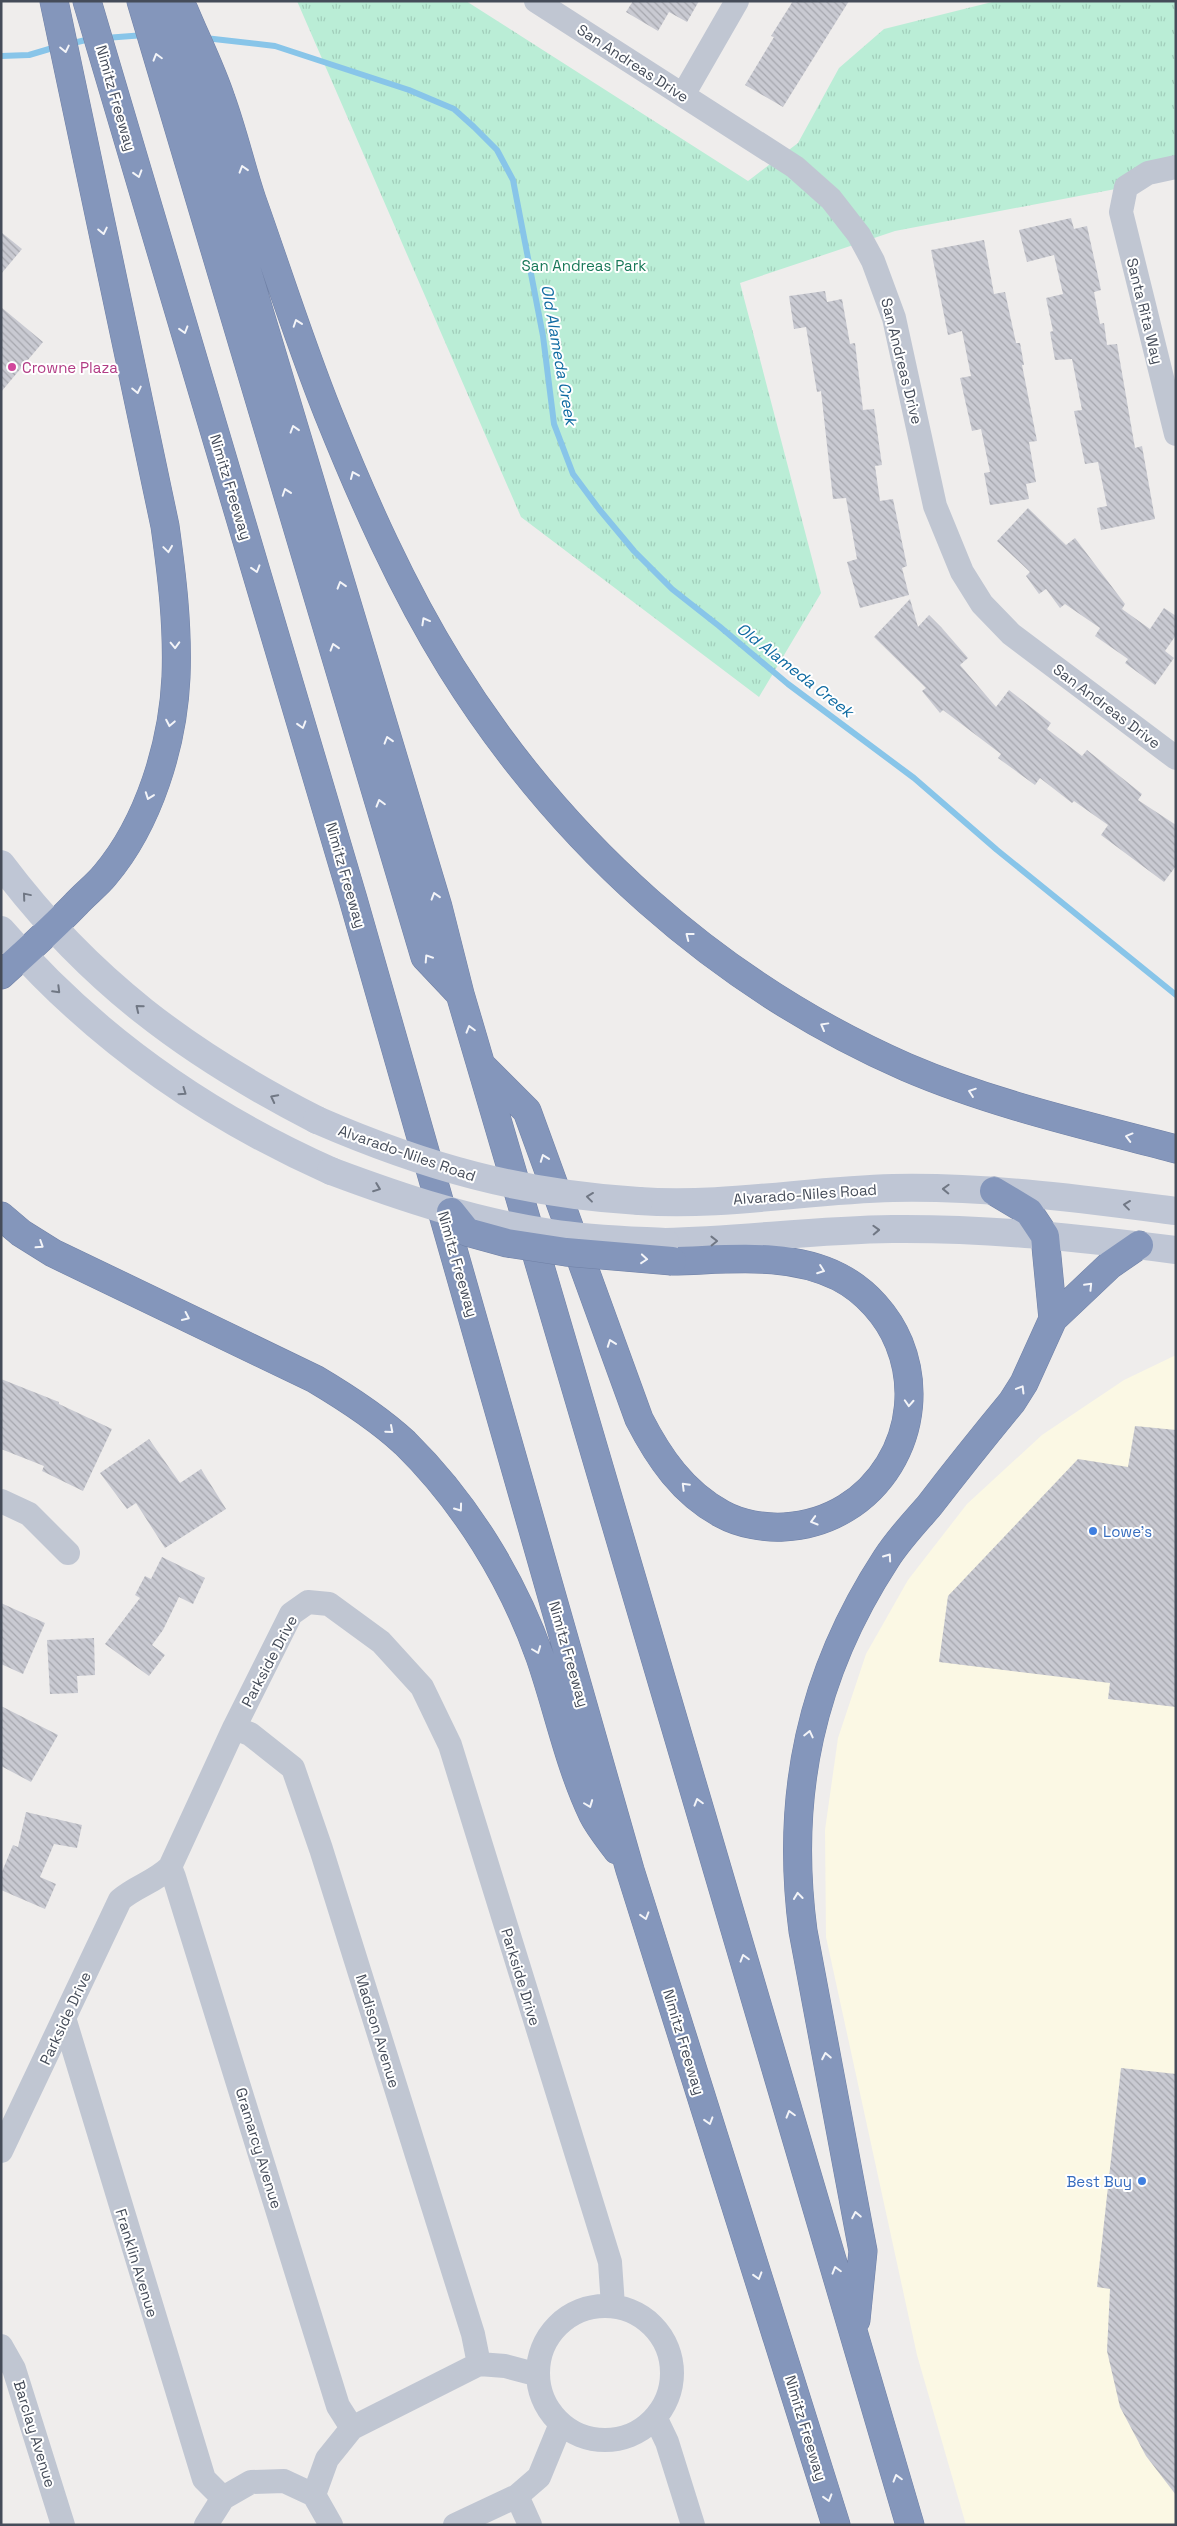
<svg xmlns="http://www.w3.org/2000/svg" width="1177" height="2526" viewBox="0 0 1177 2526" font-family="'Space Grotesk',sans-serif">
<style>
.commercial{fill:#fbf8e4}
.grass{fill:url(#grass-tufts)}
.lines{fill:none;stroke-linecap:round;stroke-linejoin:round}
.stream{stroke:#88c5e9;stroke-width:6}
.building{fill:url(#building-back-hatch)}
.motorway-casing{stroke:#7081a6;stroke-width:29}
.minor{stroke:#c0c6d2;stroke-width:24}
.secondary{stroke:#bfc6d5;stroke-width:28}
.motorway{stroke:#8496bb;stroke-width:28}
.motorway-bridge-casing{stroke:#7081a6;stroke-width:29;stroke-linecap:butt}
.secondary-bridge{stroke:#bfc6d5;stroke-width:28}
.motorway-bridge{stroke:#8496bb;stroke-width:28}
.oneway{stroke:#f3f4f8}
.oneway2{stroke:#707784}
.hotel-dot{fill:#d1479c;stroke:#fff;stroke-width:2}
.shop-dot{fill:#3f7fe0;stroke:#fff;stroke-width:2}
.labels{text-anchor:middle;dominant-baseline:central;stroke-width:4;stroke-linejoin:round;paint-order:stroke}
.street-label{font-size:15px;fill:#454c59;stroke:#fff}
.park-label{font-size:15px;fill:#187858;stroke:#fff}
.hotel-label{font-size:15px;fill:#b23c85;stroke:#fff;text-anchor:start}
.shop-label{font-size:15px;fill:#366cbe;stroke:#fff;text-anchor:start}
.water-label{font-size:16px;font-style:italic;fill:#0f6ba2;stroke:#fff}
</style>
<defs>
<pattern id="grass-tufts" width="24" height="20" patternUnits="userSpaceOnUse" patternTransform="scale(1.25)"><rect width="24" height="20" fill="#baedd6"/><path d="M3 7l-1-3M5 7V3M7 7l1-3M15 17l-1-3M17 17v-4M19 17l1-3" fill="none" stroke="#a1cdba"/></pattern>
<pattern id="building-back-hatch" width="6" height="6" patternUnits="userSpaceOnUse" patternTransform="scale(1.25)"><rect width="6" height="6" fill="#c9cad2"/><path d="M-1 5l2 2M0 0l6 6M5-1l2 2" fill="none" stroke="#a5a6ad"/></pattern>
</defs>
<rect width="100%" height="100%" fill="#efedec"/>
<path class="commercial" d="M1176,1355v1170h-210l-49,-170 -91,-418 -1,-107 13,-92 28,-84 42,-74 59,-76 75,-69 82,-55z"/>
<path class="grass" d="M297,1h169l282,180 50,-38 41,-75 45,-39 112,-28h180v166l-50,20 -231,44 -155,52 81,310 -62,104 -238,-180z"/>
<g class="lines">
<path class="stream" d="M105,38l40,-3
M205,38l70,8 134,44 45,19 20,18 23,23 16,30 30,156 11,88 19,50 26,35 35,42 38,38 47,37 69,58 126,94 83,72 179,145
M69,44l21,-5
M1,56l28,-1 27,-8"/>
</g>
<path class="building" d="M633,1h66l-12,21 -18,-10 -11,19 -32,-19z
M793,1h56l-66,106 -38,-22 29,-48 -3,-1z
M1071,218l3,11 13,-3 14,64 -7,2 6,32 4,-1 3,22 10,-1 18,104 7,-2 13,73 -54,11 -4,-22 10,-2 -9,-44 -13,2 -11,-53 8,-1 -10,-51 -17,1 -5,-28 3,-1 -7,-33 17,-4 -9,-39 -27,7 -8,-32z
M1,232l21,17 -21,25z
M984,240l10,54 11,-2 11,51h4l4,22h-2l15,76 -8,1 7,40 -10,2 3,15 -39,6 -6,-32 6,-1 -9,-43 -9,2 -12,-53 11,-2 -9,-45 -14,4 -17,-85z
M825,291l2,11 15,-3 8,45 5,-1 8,67 11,-1 8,56 -7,1 5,35 13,-2 14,67 -5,2 7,27 -49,13 -13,-46 10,-3 -11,-61 -13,1 -12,-108 -4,1 -11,-65 -12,2 -5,-33z
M1,307l42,35 -42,50z
M1028,508l38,37 9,-7 50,66 -3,5 28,20 14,-21 12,8v19l-11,16 9,7 -19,27 -30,-22 3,-4 -33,-23 5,-8 -35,-24 -5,4 -14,-19 -7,5 -13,-18 4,-4 -33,-31z
M910,599l8,28 11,-12 12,12 27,31 -8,7 36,42 13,-17 42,33 -4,6 35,27 5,-6 55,44 -4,6 38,25v41l-12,16 -63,-47 7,-10 -34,-24 -2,2 -32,-25 -5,7 -37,-27 3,-4 -58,-44 -3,3 -18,-22 4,-3 -52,-51z
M1,1379l58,23v2l53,25 -29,62 -41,-20 2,-5 -43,-17z
M1135,1426l41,4v277l-68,-8 2,-16 -171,-21 9,-66 130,-137 50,8z
M149,1439l31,44 21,-14 25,40 -61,39 -29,-45 -9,6 -27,-36z
M162,1557l43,21 -12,26 -14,-7 -16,33 -11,15 13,10 -16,21 -44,-32 35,-46 -5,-3 10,-19 6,3z
M1,1603l44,20 -22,51 -22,-10z
M94,1638l1,37 -18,1 1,17 -28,1 -3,-54z
M1,1706l57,29 -27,47 -30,-16z
M26,1812l56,13 -5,23 -23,-4 -14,33 16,7 -11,25 -44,-19v-16l12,-29 5,2z
M1121,2068l55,6v421l-30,-39 -26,-49 -13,-56 3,-62 -13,-2z"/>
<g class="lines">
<defs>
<path id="motorway" d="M87,1l266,898 277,971 206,655
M141,1l284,956 34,36
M166,1l272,906 22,87 450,1531
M184,10c12,29 27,59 37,89 12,33 20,68 31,101 25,70 48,143 76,213 35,87 74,175 123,254 109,175 266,317 455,400 86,37 179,58 270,82
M1,975c25,-23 51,-46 75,-71 9,-10 21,-19 29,-29 44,-52 68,-131 71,-198 2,-51 -4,-101 -11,-151l-111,-525
M482,1066l45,45 112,308c20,39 44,74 83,95 18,10 42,14 62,13 93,-5 149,-100 115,-184 -11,-27 -33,-52 -60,-66 -51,-26 -112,-17 -167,-16
M994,1191l35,21 16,24 8,83
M1,1216l20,17 32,20 262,126c32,19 63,39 90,64 60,59 107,135 135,214 18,52 29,108 53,158 6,12 16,24 24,35
M856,2320l7,-69 -60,-320c-18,-136 8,-257 83,-372 12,-19 28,-36 43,-53 27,-35 55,-70 83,-104l12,-19 29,-64 57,-54 29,-20"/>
</defs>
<use href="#motorway" class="motorway-casing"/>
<path class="minor" d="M536,1l259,166 36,32 28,36 14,26 21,57 41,188 27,66 20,32 29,30 165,124
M683,95l54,-94
M1176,167l-28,6 -22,14 -5,25 55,222
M1,1501l28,13 39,39
M234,1728l16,6 43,34 28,81 152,485 6,30
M170,1867l4,10 164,529 14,22
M65,2021l139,458 19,19
M1,2151l119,-251c16,-14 35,-18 50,-33l64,-139 57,-114 17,-12 21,2 52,38 41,45 28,58 160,517 3,44
M538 2373a67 67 0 1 1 134 0a67 67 0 1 1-134 0Z
M1,2346l13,23 49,156
M656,2419l11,23 26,83
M314,2495l13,-36 25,-31 127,-64 26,2 30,8
M517,2496l13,29
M206,2525l17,-27 28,-16 33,-1 30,14 17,30
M455,2525l62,-29 22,-19 21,-51"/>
<path class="secondary" d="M1,864c88,117 187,190 316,256
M1,930c92,107 202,184 330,241
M639,1201c84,6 169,-11 254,-13 94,-2 189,11 283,23
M665,1242c76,-2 151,-12 227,-13 95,-1 190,9 284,21"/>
<use href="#motorway" class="motorway"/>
<defs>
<path id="motorway-bridge" d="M451,1212l16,20 40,11 59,9 106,9"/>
</defs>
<use href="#motorway-bridge" class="motorway-bridge-casing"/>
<path class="secondary-bridge" d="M317,1120c108,47 205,74 322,81
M331,1171c72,27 144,51 220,62 38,6 76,7 114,9"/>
<use href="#motorway-bridge" class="motorway-bridge"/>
</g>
<defs><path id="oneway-chevron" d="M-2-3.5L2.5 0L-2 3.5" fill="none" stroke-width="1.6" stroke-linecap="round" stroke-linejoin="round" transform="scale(1.25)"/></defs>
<g class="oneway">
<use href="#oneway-chevron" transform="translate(65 49) rotate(78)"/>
<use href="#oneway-chevron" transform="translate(157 57) rotate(-106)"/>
<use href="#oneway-chevron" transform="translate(243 169) rotate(-107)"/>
<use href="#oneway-chevron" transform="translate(138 174) rotate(73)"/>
<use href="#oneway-chevron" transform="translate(103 231) rotate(78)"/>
<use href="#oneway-chevron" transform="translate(297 323) rotate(-109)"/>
<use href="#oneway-chevron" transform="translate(184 330) rotate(73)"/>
<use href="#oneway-chevron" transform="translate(137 390) rotate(78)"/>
<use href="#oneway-chevron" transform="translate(294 429) rotate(-107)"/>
<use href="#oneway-chevron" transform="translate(354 475) rotate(-113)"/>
<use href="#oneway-chevron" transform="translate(286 492) rotate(-109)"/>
<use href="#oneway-chevron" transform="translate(168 549) rotate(82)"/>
<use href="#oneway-chevron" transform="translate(256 569) rotate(73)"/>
<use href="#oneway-chevron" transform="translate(341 585) rotate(-107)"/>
<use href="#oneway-chevron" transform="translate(425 621) rotate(-119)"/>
<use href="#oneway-chevron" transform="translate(175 645) rotate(88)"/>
<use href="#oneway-chevron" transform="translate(334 647) rotate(-107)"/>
<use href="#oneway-chevron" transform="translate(170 723) rotate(101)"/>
<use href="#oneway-chevron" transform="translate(302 725) rotate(73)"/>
<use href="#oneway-chevron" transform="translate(388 740) rotate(-107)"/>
<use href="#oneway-chevron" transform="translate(149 796) rotate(110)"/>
<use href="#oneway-chevron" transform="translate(380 803) rotate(-106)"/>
<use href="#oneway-chevron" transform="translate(435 896) rotate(-107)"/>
<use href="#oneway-chevron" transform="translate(689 936) rotate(-142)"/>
<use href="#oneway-chevron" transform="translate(428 958) rotate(-123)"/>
<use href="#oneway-chevron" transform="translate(824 1026) rotate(-151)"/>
<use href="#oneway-chevron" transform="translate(470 1029) rotate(-106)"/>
<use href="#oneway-chevron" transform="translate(972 1092) rotate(-161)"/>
<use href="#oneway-chevron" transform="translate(1129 1137) rotate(-165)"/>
<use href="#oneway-chevron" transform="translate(544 1158) rotate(-110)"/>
<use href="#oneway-chevron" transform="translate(40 1245) rotate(33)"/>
<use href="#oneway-chevron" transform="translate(644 1259) rotate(5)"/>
<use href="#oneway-chevron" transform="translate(821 1270) rotate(20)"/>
<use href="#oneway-chevron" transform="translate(1089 1286) rotate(-46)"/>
<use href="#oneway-chevron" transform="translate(186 1317) rotate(25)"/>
<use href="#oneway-chevron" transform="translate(611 1343) rotate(-110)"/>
<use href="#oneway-chevron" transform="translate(1021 1389) rotate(-59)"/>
<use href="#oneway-chevron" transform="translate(909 1403) rotate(93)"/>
<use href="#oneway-chevron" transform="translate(390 1430) rotate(41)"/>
<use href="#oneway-chevron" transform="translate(685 1486) rotate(-135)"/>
<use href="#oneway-chevron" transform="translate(459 1508) rotate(54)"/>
<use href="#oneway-chevron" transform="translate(814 1521) rotate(164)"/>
<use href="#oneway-chevron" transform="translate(888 1557) rotate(-55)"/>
<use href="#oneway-chevron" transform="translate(537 1650) rotate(69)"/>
<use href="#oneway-chevron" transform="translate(809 1734) rotate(-77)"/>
<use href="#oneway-chevron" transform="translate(698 1802) rotate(-106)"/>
<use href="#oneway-chevron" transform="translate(589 1804) rotate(69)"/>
<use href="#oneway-chevron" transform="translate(798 1896) rotate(-96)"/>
<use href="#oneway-chevron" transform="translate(645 1916) rotate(73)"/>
<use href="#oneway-chevron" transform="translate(744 1958) rotate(-106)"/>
<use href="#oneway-chevron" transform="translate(826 2056) rotate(-101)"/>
<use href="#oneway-chevron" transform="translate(790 2114) rotate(-106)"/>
<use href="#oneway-chevron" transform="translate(709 2121) rotate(73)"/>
<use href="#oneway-chevron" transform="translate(856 2215) rotate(-101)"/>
<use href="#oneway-chevron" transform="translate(836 2270) rotate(-106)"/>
<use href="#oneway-chevron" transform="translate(758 2276) rotate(73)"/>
<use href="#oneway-chevron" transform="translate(897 2478) rotate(-106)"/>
<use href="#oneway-chevron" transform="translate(828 2498) rotate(73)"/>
</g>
<g class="oneway2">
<use href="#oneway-chevron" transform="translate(26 896) rotate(-130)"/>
<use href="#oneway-chevron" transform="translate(57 990) rotate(45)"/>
<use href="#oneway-chevron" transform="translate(139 1008) rotate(-141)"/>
<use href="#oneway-chevron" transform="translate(183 1092) rotate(35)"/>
<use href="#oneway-chevron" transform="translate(274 1098) rotate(-153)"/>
<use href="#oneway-chevron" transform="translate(377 1188) rotate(21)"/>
<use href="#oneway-chevron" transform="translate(946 1189) rotate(-178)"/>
<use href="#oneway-chevron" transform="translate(590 1197) rotate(-173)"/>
<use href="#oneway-chevron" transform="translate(1127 1205) rotate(-173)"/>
<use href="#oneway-chevron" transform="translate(876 1230) rotate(-2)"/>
<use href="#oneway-chevron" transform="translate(714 1241) rotate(-1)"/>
</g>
<circle class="hotel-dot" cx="12" cy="367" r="5"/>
<g class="shop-dot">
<circle cx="1093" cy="1531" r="5"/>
<circle cx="1142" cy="2181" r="5"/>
</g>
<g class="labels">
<g class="street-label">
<text transform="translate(633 63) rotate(33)">San Andreas Drive</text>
<text transform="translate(116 98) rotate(74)">Nimitz Freeway</text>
<text transform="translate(1145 311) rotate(76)">Santa Rita Way</text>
<text transform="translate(902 361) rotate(76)">San Andreas Drive</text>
<text transform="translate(231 487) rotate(73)">Nimitz Freeway</text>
<text transform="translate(1107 706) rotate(37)">San Andreas Drive</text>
<text transform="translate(346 875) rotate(74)">Nimitz Freeway</text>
<text transform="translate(407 1153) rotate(19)">Alvarado-Niles Road</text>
<text transform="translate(805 1194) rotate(-4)">Alvarado-Niles Road</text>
<text transform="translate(458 1264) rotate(74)">Nimitz Freeway</text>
<text transform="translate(569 1654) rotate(74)">Nimitz Freeway</text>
<text transform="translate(269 1661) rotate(-62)">Parkside Drive</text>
<text transform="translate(521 1977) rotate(73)">Parkside Drive</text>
<text transform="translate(65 2018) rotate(-65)">Parkside Drive</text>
<text transform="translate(378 2031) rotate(73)">Madison Avenue</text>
<text transform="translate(684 2042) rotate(73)">Nimitz Freeway</text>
<text transform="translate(259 2148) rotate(73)">Gramarcy Avenue</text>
<text transform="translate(137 2263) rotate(73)">Franklin Avenue</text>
<text transform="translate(806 2428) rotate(73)">Nimitz Freeway</text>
<text transform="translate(35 2434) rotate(73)">Barclay Avenue</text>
</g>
<g class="park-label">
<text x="584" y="265">San Andreas Park</text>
</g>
<g class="hotel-label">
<text x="22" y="367">Crowne Plaza</text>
</g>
<g class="shop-label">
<text x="1103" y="1531">Lowe's</text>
<text x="1132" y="2181" text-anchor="end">Best Buy</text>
</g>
<g class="water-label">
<text transform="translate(559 355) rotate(80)">Old Alameda Creek</text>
<text transform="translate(795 670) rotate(38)">Old Alameda Creek</text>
</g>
</g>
<rect width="1177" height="2526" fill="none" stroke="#454c59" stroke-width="5"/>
</svg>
